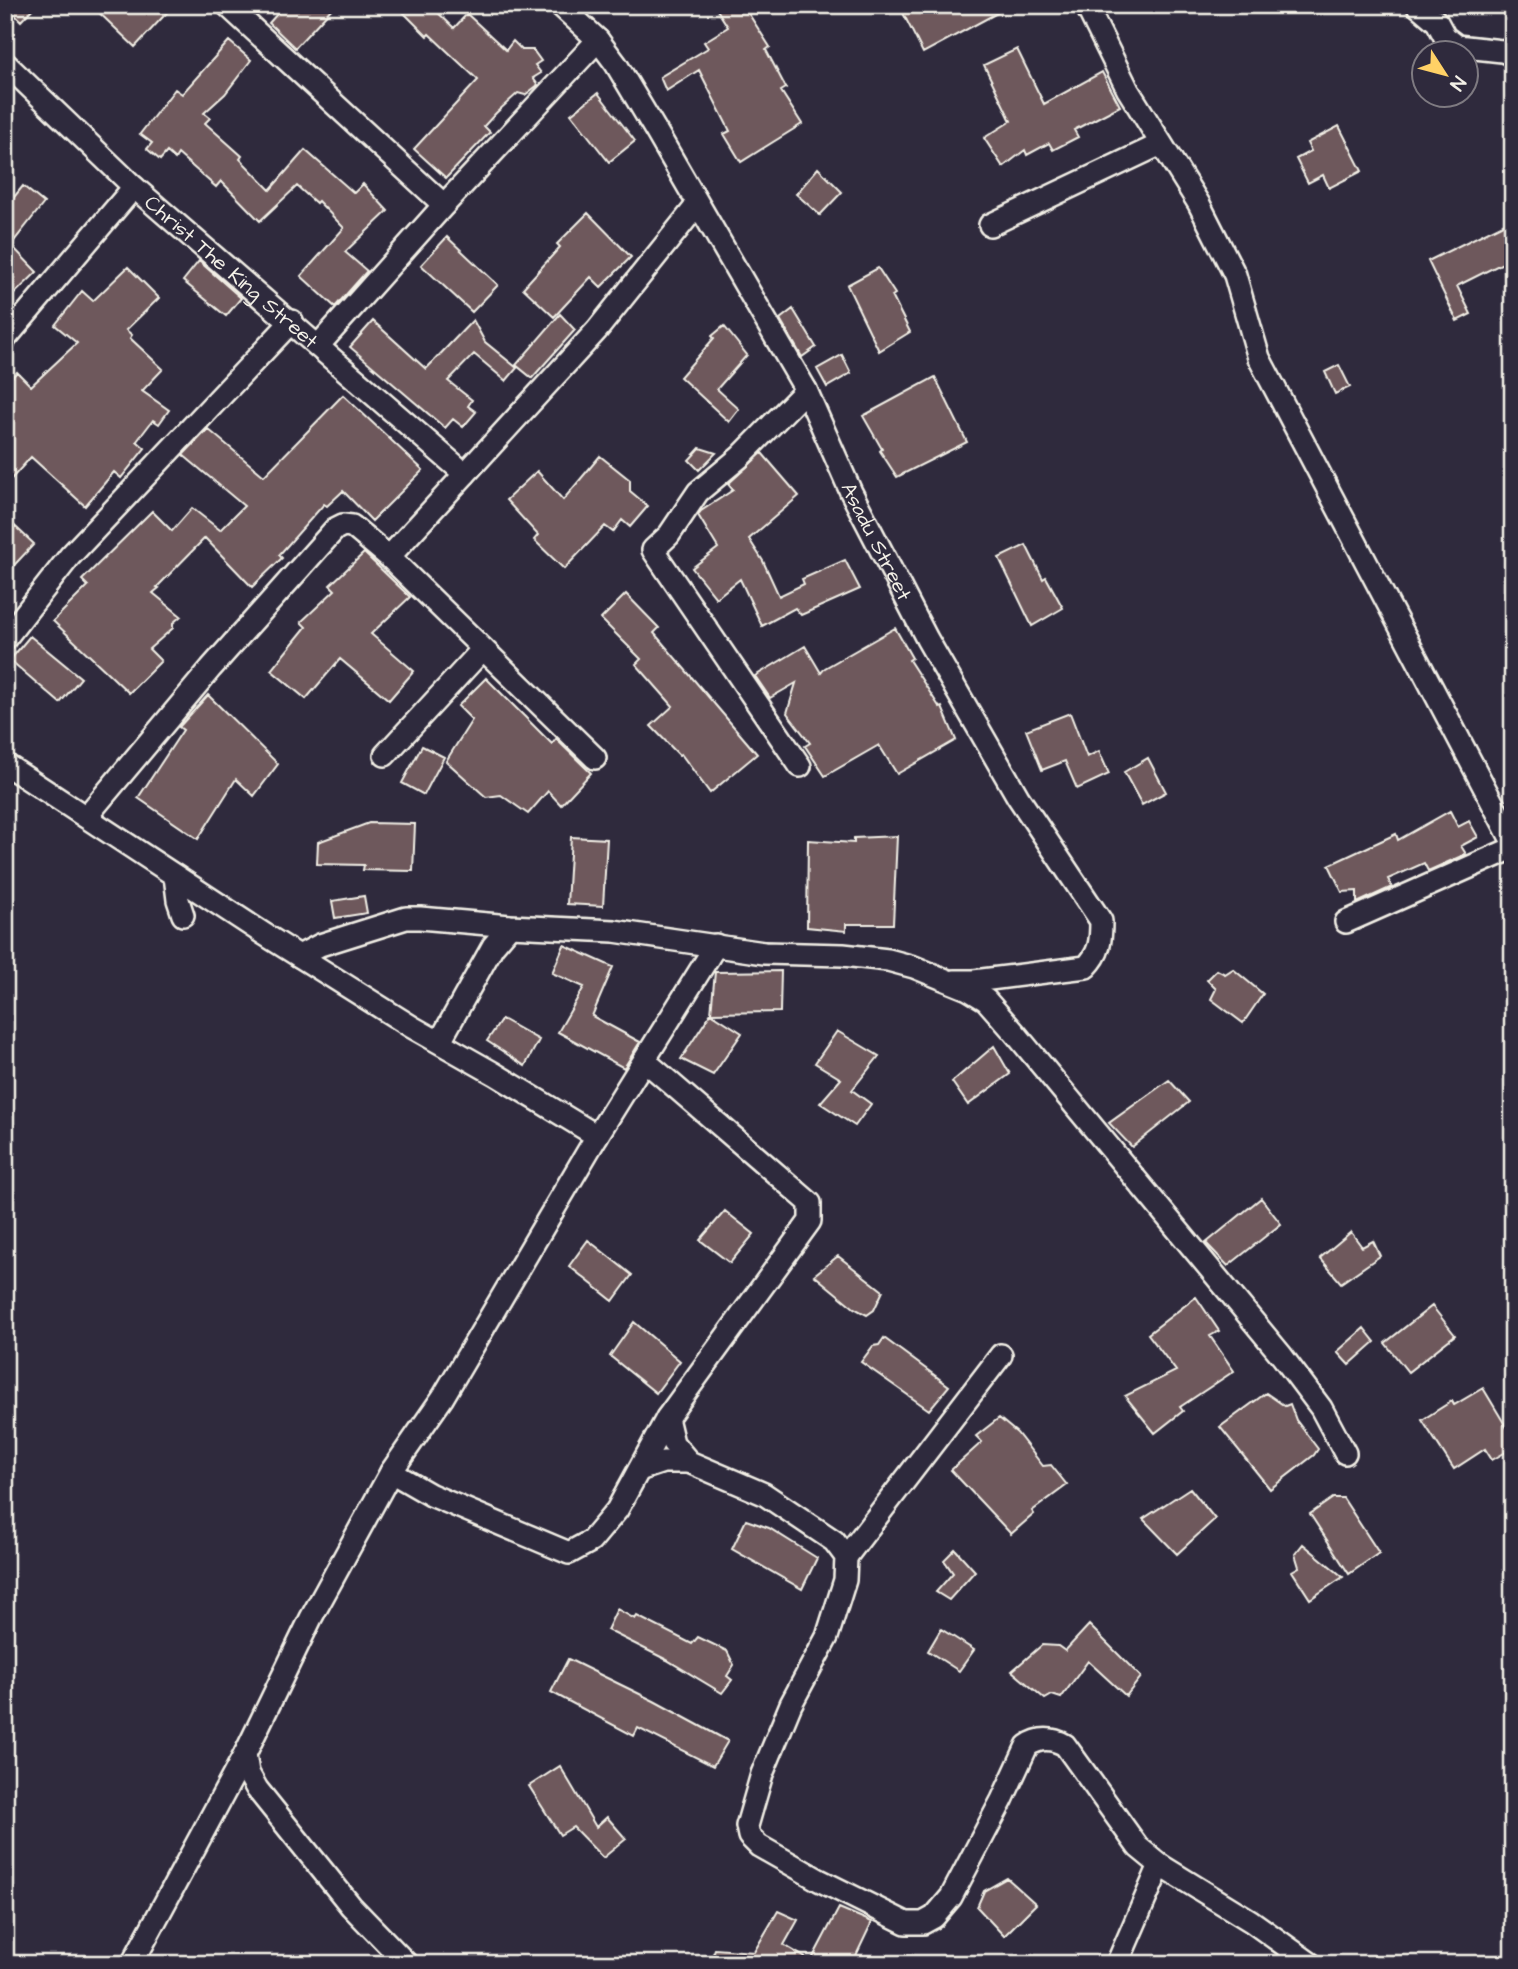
<svg xmlns="http://www.w3.org/2000/svg" width="1518" height="1969" viewBox="0 0 1518 1969" font-family="'Architects Daughter',sans-serif">
<style>
.building{fill:#6e595c;stroke:#f4f1e8;stroke-width:2}
.lines{fill:none;stroke-linecap:round;stroke-linejoin:round}
.minor-casing{stroke:#f4f1e8;stroke-width:26}
.minor{stroke:#2f2a3d;stroke-width:21}
.labels{text-anchor:middle;dominant-baseline:central;stroke-width:5;stroke-linejoin:round;paint-order:stroke}
.street-label{font-size:21px;fill:#f4f1e8;stroke:#2f2a3d}
</style>
<rect width="100%" height="100%" fill="#2f2a3d"/>
<filter id="ink" filterUnits="userSpaceOnUse"><feTurbulence type="fractalNoise" baseFrequency=".0143" numOctaves="2"/><feDisplacementMap in="SourceGraphic" scale="14" xChannelSelector="R" yChannelSelector="G"/><feConvolveMatrix kernelMatrix="1 2 1 2 8 2 1 2 1" color-interpolation-filters="sRGB"/></filter>
<g filter="url(#ink)">
<path class="building" d="M5,5h31l-15,16z
M91,5h83l-39,42z
M285,5h50l-40,43 -26,-25z
M396,5h34l24,23 13,-14 39,36 7,-9 9,9h11l8,11 -6,4 6,8 -8,5 5,7 -13,10 -7,-2 -22,20 -12,13 6,6 -44,46 -32,-29 64,-69 -49,-46 -2,2z
M714,5h29l27,42 -4,3 20,38 -5,3 21,33 -61,38 -17,-28 6,-3 -31,-61 -33,21 -6,-14 48,-29 -4,-6 24,-15z
M899,5h113l-89,48z
M229,41l22,19 -26,34 -21,19 6,5 -5,5 37,33 -2,3 30,31 35,-40 49,43 9,-9 25,27 -43,41 22,19 -32,36 -34,-31 43,-48 -26,-27 -2,2 -19,-17 -37,35 -39,-40 -5,6 -38,-33 -3,5 -8,-7 -7,8 -13,-11 5,-6 -12,-9 35,-45 7,5z
M1017,49l27,55 58,-32 18,34 -46,24 4,7 -25,13 -4,-7 -22,12 -2,-5 -22,17 -19,-29 27,-17 -27,-56z
M598,93l37,48 -26,21 -38,-48z
M1339,126l23,45 -33,17 -6,-13 -15,8 -12,-24 15,-8 -4,-8z
M818,168l24,24 -22,23 -24,-21z
M23,186l21,17 -33,42 26,27 -32,31v-95z
M588,213l43,44 -30,30 -10,-10 -37,40 -31,-29 37,-41 -3,-3z
M1513,219v39l-56,28 14,28 -14,7 -29,-60z
M447,237l51,48 -26,27 -51,-47z
M199,261l42,37 -15,18 -43,-35z
M128,267l31,31 -33,32 6,5 -2,3 33,31 -21,22 27,19 -10,14 -6,-4 -16,21 8,7 -24,30 -7,-6 -29,34 -54,-49 -26,29v-102l12,-12 14,14 46,-43 -22,-18 27,-34 11,10z
M878,268l17,26 -3,2 18,36 -31,19 -32,-66z
M793,309l23,38 -14,10 -22,-38z
M560,314l15,16 -43,48 -16,-13z
M473,320l12,22 32,26 -11,13 -32,-27 -26,27 24,19 -4,6 8,6 -13,15 -10,-8 -8,9 -95,-81 23,-26 53,48z
M724,326l23,29 -30,34 22,20 -10,13 -49,-45 34,-39 -2,-2z
M842,355l9,18 -24,14 -10,-18z
M1339,365l11,22 -15,7 -10,-22z
M935,377l32,65 -70,35 -17,-26 2,-2 -19,-33z
M343,395l80,75 -51,51 -29,-30 -16,15 -3,-2 -45,51 3,3 -30,29 -47,-49 -48,49 2,1 -6,5 28,23 -8,7v5l-24,21 12,12 -32,32 -76,-72 35,-35 -6,-6 70,-69 20,20 20,-23 28,22 24,-24 -61,-51 25,-26 56,47z
M700,448l16,5 -17,17 -10,-10z
M762,453l37,43 -50,43 14,22 16,35 25,-12 -2,-5 43,-19 15,29 -59,26 -6,-7 -33,18 -22,-47 -24,19 -24,-30 26,-20 -20,-33 3,-4 32,-21 -5,-6z
M600,456l30,24v11l18,15 -18,21 -8,-7 -9,12 -8,-6 -41,43 -30,-29 4,-5 -32,-35 31,-29 26,29z
M5,517l29,27 -29,31z
M1026,545l17,34 3,-2 17,31 -31,18 -33,-68z
M364,553l46,44 -39,37 43,37 -25,29 -49,-41 -34,40 -35,-29 35,-43 -5,-5 34,-32 -5,-5z
M626,594l33,34 -5,5 103,121 -47,39 -29,-39 -2,1 -28,-29 22,-20 -37,-42 5,-5 -40,-40z
M895,628l17,30 -3,2 31,48 2,-1 14,33 -59,34 -18,-29 -54,31 -20,-30 5,-3 -23,-30 9,-30 -26,15 -15,-22 50,-30 16,27 4,-5z
M30,636l51,42 -21,25 -50,-43z
M486,678l66,66 4,-5 35,34 -30,32 -13,-14 -20,23 -27,-19 -15,2 -40,-36 26,-41 -14,-14z
M208,695l70,69 -24,32 -18,-17 -38,60 -60,-41 45,-68 -4,-3z
M1070,713l17,44 12,-6 10,23 -32,15 -12,-28 -23,9 -16,-40z
M422,746l22,11 -20,38 -22,-12z
M1148,758l18,34 -24,13 -18,-33z
M1450,811l8,16 11,-6 9,16 -17,9 5,8 -38,17 -4,-8 -36,16 4,8 -35,16v-12l-15,1 -13,-27 67,-31 2,6z
M369,823l46,1 -2,47 -50,-1 1,-5 -47,-1 1,-22z
M897,836l-4,88h-47v7l-39,-4 1,-87 46,3v-5z
M571,837l36,2 -4,67 -36,-2z
M364,896l3,17 -32,5 -3,-17z
M564,945l49,22 -21,49 48,26 -16,26 -66,-36 26,-45 -32,-14z
M1233,969l30,25 -20,29 -32,-24 5,-10 -9,-9 10,-10 8,4z
M781,971l-1,41 -69,1 4,-41z
M711,1013l31,20 -29,42 -32,-16z
M502,1019l37,21 -14,26 -38,-25z
M837,1031l42,25 -27,34 19,14 -16,22 -35,-23 21,-24 -26,-16z
M994,1046l16,28 -42,31 -16,-23z
M1169,1080l20,22 -57,45 -23,-24z
M1261,1198l20,26 -53,42 -22,-23z
M725,1211l29,23 -24,29 -30,-23z
M1351,1232l11,15 11,-6 7,15 -39,27 -21,-25z
M588,1240l44,35 -19,26 -44,-35z
M838,1256l45,35 -9,19 -7,5 -13,-7 -40,-33z
M1196,1297l23,34 -9,5 24,35 -54,36 3,4 -28,22 -30,-37 51,-25 -28,-37z
M1432,1306l23,29 -47,37 -23,-29z
M634,1322l46,39 -24,32 -46,-37z
M1364,1328l11,14 -26,23 -12,-13z
M884,1338l65,48 -20,24 -68,-48 12,-16 6,-1z
M1483,1388l30,50v10l-21,12 -7,-11 -31,20 -32,-49 30,-19 2,4z
M1266,1393l19,13 5,-2 6,16 22,29 -4,6 -44,34 -50,-62z
M999,1418l18,15 26,33 8,-1 16,20 -35,26 2,3 -23,20 -60,-64 31,-28 -6,-6z
M1190,1488l25,31 -38,35 -34,-35z
M1333,1498h10l36,55 -30,21 -39,-60z
M746,1520l23,8 48,30 -15,31 -70,-40z
M1303,1544l40,33 -33,22 -18,-28 7,-4 -4,-13z
M955,1549l20,22 -26,29 -13,-8 17,-19 -9,-13z
M617,1609l18,10 2,-3 55,28 6,-7 29,14 7,14 -7,11 5,4 -10,13 -55,-33 -60,-30z
M1089,1625l52,52 -15,19 -38,-35 -27,37 -9,-3 -7,4 -33,-28 30,-26 16,1 7,5z
M941,1629l33,21 -15,21 -31,-20z
M568,1659l86,42 74,40 -15,25 -75,-38 -4,8 -83,-44z
M560,1766l36,61 11,-10 19,22 -23,19 -30,-31 -13,8 -31,-49z
M1007,1878l29,26 -32,32 -27,-29 7,-16z
M839,1908l33,14 -20,42h-75l-13,-4v4h-55l6,-15 39,3 24,-41 20,9 -14,25 27,16z"/>
<g class="lines">
<defs>
<g id="minor">
<path d="M227,5l217,200"/>
<path id="s1" d="M560,5l38,35 18,24 40,67 150,259 45,102 76,147 91,158 83,124c0,20 -1,32 -15,46l-112,14h-20"/>
<path d="M1086,5l42,85 71,114 36,71 24,83 254,484"/>
<path d="M1417,5l20,17 8,15 12,9 45,5 11,4"/>
<path id="s2" d="M5,63l129,124 331,287"/>
<path d="M990,225l171,-81"/>
<path d="M5,339l129,-152"/>
<path d="M318,346l126,-141 154,-165"/>
<path d="M389,557l208,-227 100,-125"/>
<path d="M5,639l65,-83 222,-235"/>
<path d="M385,755l98,-106"/>
<path d="M5,764l259,170 148,93 83,47 102,62"/>
<path d="M800,766l-147,-216 16,-15 29,-43 42,-35 66,-67"/>
<path d="M86,817l125,-149 124,-139 8,-4 9,1 37,31 206,201"/>
<path d="M175,876l3,24 5,15"/>
<path d="M1346,922l167,-74"/>
<path d="M299,956l21,-11 86,-27h14l90,8 104,5 150,22 79,2 45,5 26,7 54,22 18,11 29,33 267,323 39,52 24,45"/>
<path d="M440,1041l53,-95 17,-20"/>
<path d="M644,1060l166,143v18l-143,197 -50,92 -26,31 -22,12 -138,-58 -40,-23 52,-75 154,-261 119,-191"/>
<path d="M667,1418l6,25 16,19 75,32 70,47 12,16 -1,23 -18,57 -36,67 -29,70 -15,52 2,10 10,10 60,34 87,43h17l11,-6 17,-20 51,-97 25,-54c12,-9 26,-8 38,-1l73,102 22,18 91,56 60,43"/>
<path d="M639,1470l24,-8h26"/>
<path d="M391,1472l-80,146 -66,136 3,19 9,16 94,117 56,58"/>
<path d="M846,1557l155,-202"/>
<path d="M132,1964l113,-210"/>
<path d="M1117,1964l43,-99"/>
</g>
</defs>
<use href="#minor" class="minor-casing"/>
<use href="#minor" class="minor"/>
</g>
</g>
<g class="labels">
<g class="street-label">
<text stroke="none"><textPath href="#s2" startOffset="308">Christ The King Street</textPath></text>
<text stroke="none"><textPath href="#s1" startOffset="626">Asadu Street</textPath></text>
</g>
</g>
<rect width="1518" height="1969" fill="none" stroke="#2f2a3d" stroke-width="28"/>
<rect x="14" y="14" width="1490" height="1941" fill="none" stroke="#f4f1e8" stroke-width="2.5" filter="url(#ink)"/>
<g transform="translate(1445 74) rotate(126)"><circle r="33" fill="#2f2a3d" stroke="#7e7a81" stroke-width="2"/>
<path d="M0-5L12 26L0 18L-12 26Z" fill="#ffd166"/>
<text y="-10" font-size="19" font-weight="bold" text-anchor="middle" fill="#f4f1e8">N</text>
</g>
</svg>
